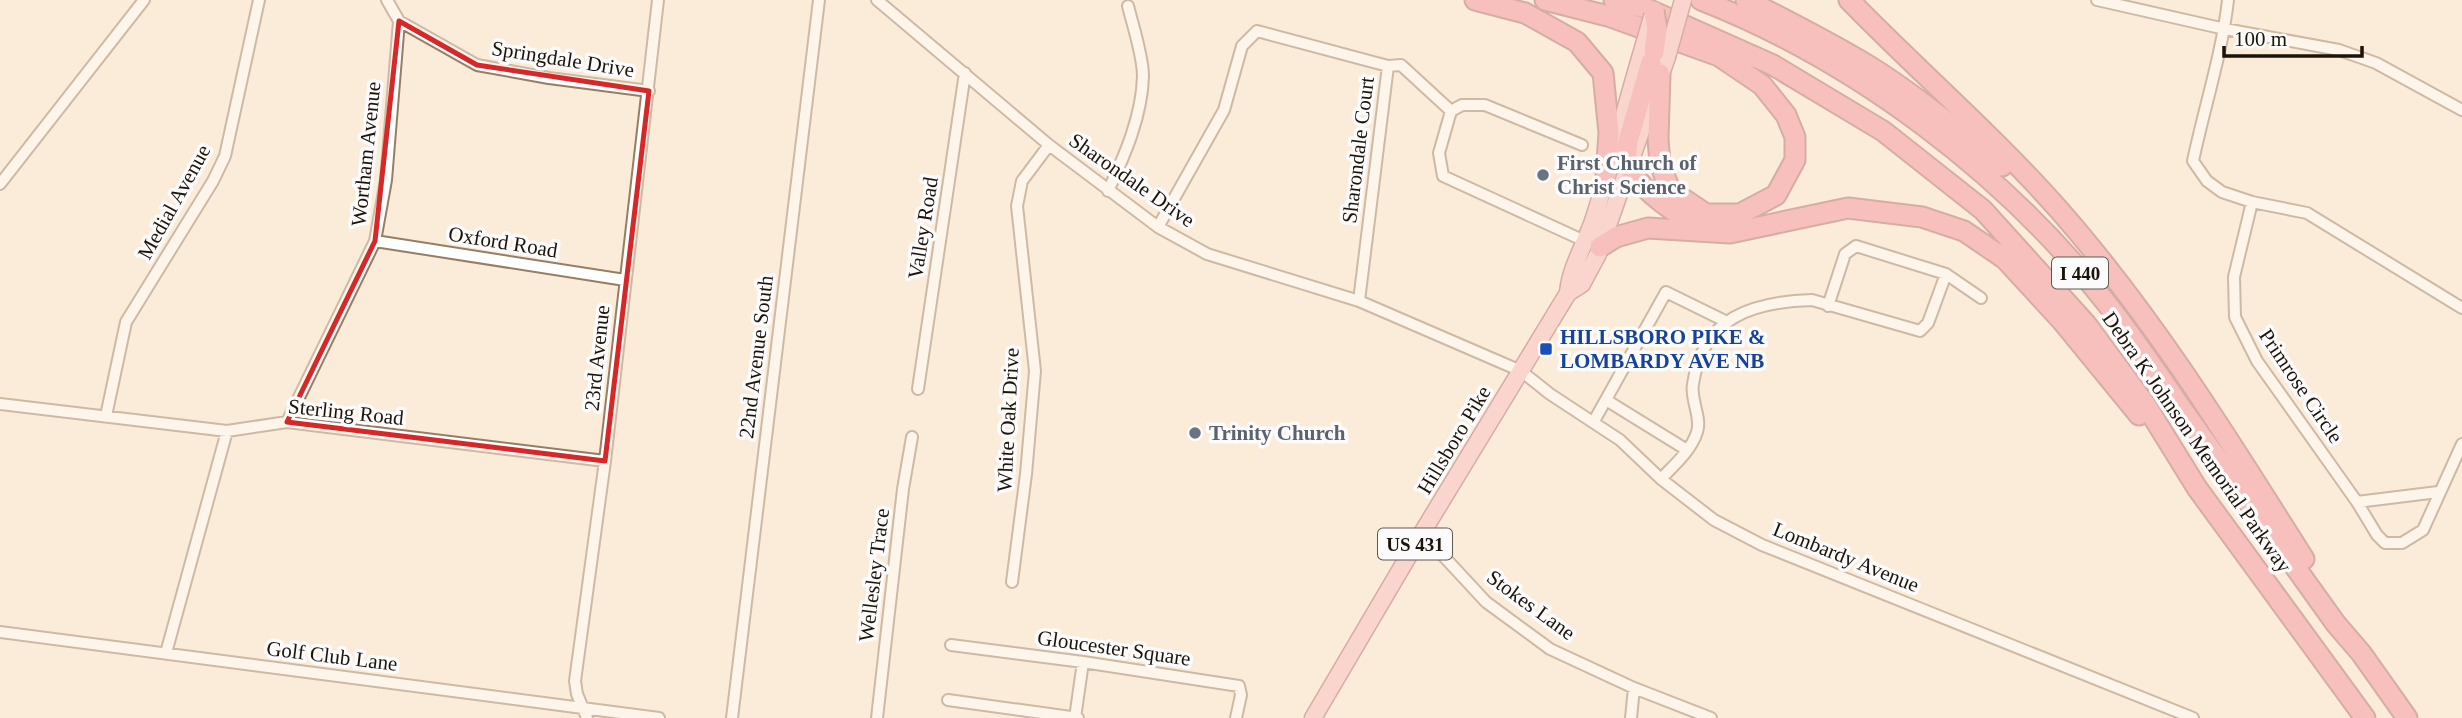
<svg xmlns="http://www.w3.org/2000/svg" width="2462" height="718" viewBox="0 0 2462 718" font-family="'Times New Roman',serif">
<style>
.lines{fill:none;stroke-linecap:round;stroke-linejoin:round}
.minor-casing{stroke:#967e64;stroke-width:14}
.primary-casing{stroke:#a66267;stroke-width:19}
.motorway-casing{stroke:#a66267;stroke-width:23}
.minor{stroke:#fff;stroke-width:10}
.primary{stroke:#f7bbc2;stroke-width:16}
.motorway{stroke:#f18d99;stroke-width:19}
.primary-bridge-casing{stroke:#a66267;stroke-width:19;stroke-linecap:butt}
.motorway-bridge-casing{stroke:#a66267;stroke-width:23;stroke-linecap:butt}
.primary-bridge{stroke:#f7bbc2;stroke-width:16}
.motorway-bridge{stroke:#f18d99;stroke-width:19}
.marked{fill:none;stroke:#d62828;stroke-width:5;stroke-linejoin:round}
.worship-dot{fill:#6b7280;stroke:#fbfbfb;stroke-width:2.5}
.transit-dot{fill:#1a4fb4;stroke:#fbfbfb;stroke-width:2.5}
.labels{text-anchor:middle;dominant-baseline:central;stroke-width:7;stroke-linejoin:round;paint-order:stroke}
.shield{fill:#fbfbfb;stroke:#5f5952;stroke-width:2}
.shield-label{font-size:19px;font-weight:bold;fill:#1c1309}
.street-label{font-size:21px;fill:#1c1309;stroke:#fbfbfb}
.worship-label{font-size:21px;font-weight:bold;fill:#5b616d;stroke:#fbfbfb;text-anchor:start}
.transit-label{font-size:21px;font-weight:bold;fill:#164399;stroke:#fbfbfb;text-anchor:start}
</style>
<rect width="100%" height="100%" fill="#fbebd9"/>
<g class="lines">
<defs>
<path id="minor" d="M877,0l172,145 109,82 49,27 152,47 162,70 29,23 70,46 41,39 53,41 48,25 431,173
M2097,0l128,29 114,21 37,13 86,47
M2228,0c-6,54 -24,108 -35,161l14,20 15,11 30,10 55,11 155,95
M399,21l78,44 72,13 100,13
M1582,145l-97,-40h-23l-11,6 -12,42 4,23 146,67
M0,184l144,-184
M1108,191c17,-36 34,-75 35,-115 0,-20 -10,-50 -15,-70
M2252,202l-18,75 1,40 22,44 100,141 81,-10
M1158,227l66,-117 18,-64 15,-15 131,35 13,-1 50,46
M375,241l250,39
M1359,301l29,-235
M1828,306l17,-52 11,-8 90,28 35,24
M918,389l47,-316
M1606,400l81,50
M0,404l227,27 60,-9 318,39
M106,416l20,-94 87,-141 12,-25 34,-156
M1594,421l72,-129 59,29
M287,422l88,-181 11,-61 13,-159 -12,-21
M1661,479c13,-14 30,-28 36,-47 5,-14 -7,-33 -4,-48 10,-67 59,-82 119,-84l108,31 8,-8 18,-49
M2357,502l20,33 8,8h17l21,-13 39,-86
M1422,533l64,69 64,47 84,39 77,30
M1012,582l14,-108 9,-103 -18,-165 5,-25 27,-36
M0,632l659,86
M951,645l132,17 156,24 2,9 -5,23
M166,653l61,-222
M948,700l130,18
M587,718l-10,-24 -2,-13 30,-220 53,-461
M732,718l87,-718
M877,718l26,-229 9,-52
M1075,718l8,-56
M1631,718l3,-30"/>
<path id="primary" d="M1568,293l14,-9 16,-30 69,-197
M1313,718l109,-185 146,-240c2,-26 18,-50 26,-75 18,-56 32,-114 49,-170"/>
<path id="motorway" d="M1475,0l50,13 52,29 26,31 6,60 -3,43
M1545,0l63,16 111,40 43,29 24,30 9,22v23l-19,35 -36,19h-34l-36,-24 -10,-26 -2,-25 2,-65
M1614,0l31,8 128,57 110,66 100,79 103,114 59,80 52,84 168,230
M1701,0c155,61 304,173 407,305 26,33 50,69 74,104 51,71 103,144 154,215l25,29 46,65
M1746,0c42,21 83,42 123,66 47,29 90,66 133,100
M1849,0c69,71 145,136 211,211 93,106 169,229 244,348
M1654,52l-26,89c-1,10 -3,19 2,28 14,24 48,47 73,58
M1600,247l16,-10 32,-9 82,5 118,-25 74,9 42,14 41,28 57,62 77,94"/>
</defs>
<use href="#minor" class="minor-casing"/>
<use href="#primary" class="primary-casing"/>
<use href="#motorway" class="motorway-casing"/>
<use href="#minor" class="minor"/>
<use href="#primary" class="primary"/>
<use href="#motorway" class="motorway"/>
<defs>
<path id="primary-bridge" d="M1643,48l9,-31
M1667,57l16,-57"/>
<path id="motorway-bridge" d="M1654,11l3,18 -3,23"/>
</defs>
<use href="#primary-bridge" class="primary-bridge-casing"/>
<use href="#motorway-bridge" class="motorway-bridge-casing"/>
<use href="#primary-bridge" class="primary-bridge"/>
<use href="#motorway-bridge" class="motorway-bridge"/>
</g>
<path d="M0 0H2462V718H0ZM399,21l78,44 172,26 -44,370 -318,-39 88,-181z" fill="#fbebd9" fill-opacity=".55" fill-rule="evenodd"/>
<path class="marked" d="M399,21l78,44 172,26 -44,370 -318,-39 88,-181z"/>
<g class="worship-dot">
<circle cx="1543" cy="175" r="7"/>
<circle cx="1195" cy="433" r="7"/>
</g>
<rect class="transit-dot" x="1539" y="342" width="14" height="14" rx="3.5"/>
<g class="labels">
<g class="shield">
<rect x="2052" y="257.5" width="56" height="31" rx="5"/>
<rect x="1378" y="528.5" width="74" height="31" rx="5"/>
</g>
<g class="shield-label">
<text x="2080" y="273">I 440</text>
<text x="1415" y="544">US 431</text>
</g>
<g class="street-label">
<text transform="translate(563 59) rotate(9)">Springdale Drive</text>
<text transform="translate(1358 150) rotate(-83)">Sharondale Court</text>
<text transform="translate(366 154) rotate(-84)">Wortham Avenue</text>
<text transform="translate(1132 180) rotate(35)">Sharondale Drive</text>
<text transform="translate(174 202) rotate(-61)">Medial Avenue</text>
<text transform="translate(923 228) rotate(-81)">Valley Road</text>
<text transform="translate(503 242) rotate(9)">Oxford Road</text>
<text transform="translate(756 357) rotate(-83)">22nd Avenue South</text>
<text transform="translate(597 358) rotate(-84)">23rd Avenue</text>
<text transform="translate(2301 386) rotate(56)">Primrose Circle</text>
<text transform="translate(346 412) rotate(6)">Sterling Road</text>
<text transform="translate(1008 420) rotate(-87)">White Oak Drive</text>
<text transform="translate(1454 440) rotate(-59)">Hillsboro Pike</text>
<text transform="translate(2197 442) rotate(55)">Debra K Johnson Memorial Parkway</text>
<text transform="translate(1846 557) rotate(22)">Lombardy Avenue</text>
<text transform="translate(874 575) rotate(-83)">Wellesley Trace</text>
<text transform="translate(1531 605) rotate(36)">Stokes Lane</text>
<text transform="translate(1114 648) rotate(8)">Gloucester Square</text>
<text transform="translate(332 656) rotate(7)">Golf Club Lane</text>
</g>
<g class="worship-label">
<text x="1557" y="163">First Church of<tspan x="1557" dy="24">Christ Science</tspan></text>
<text x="1209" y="433">Trinity Church</text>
</g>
<g class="transit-label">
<text x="1560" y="337">HILLSBORO PIKE &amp;<tspan x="1560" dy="24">LOMBARDY AVE NB</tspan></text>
</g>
</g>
<path d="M2224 46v10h138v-10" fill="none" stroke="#1c1309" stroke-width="3.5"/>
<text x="2234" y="46" font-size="21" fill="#1c1309" stroke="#fbfbfb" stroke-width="5" paint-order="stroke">100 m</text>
</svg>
